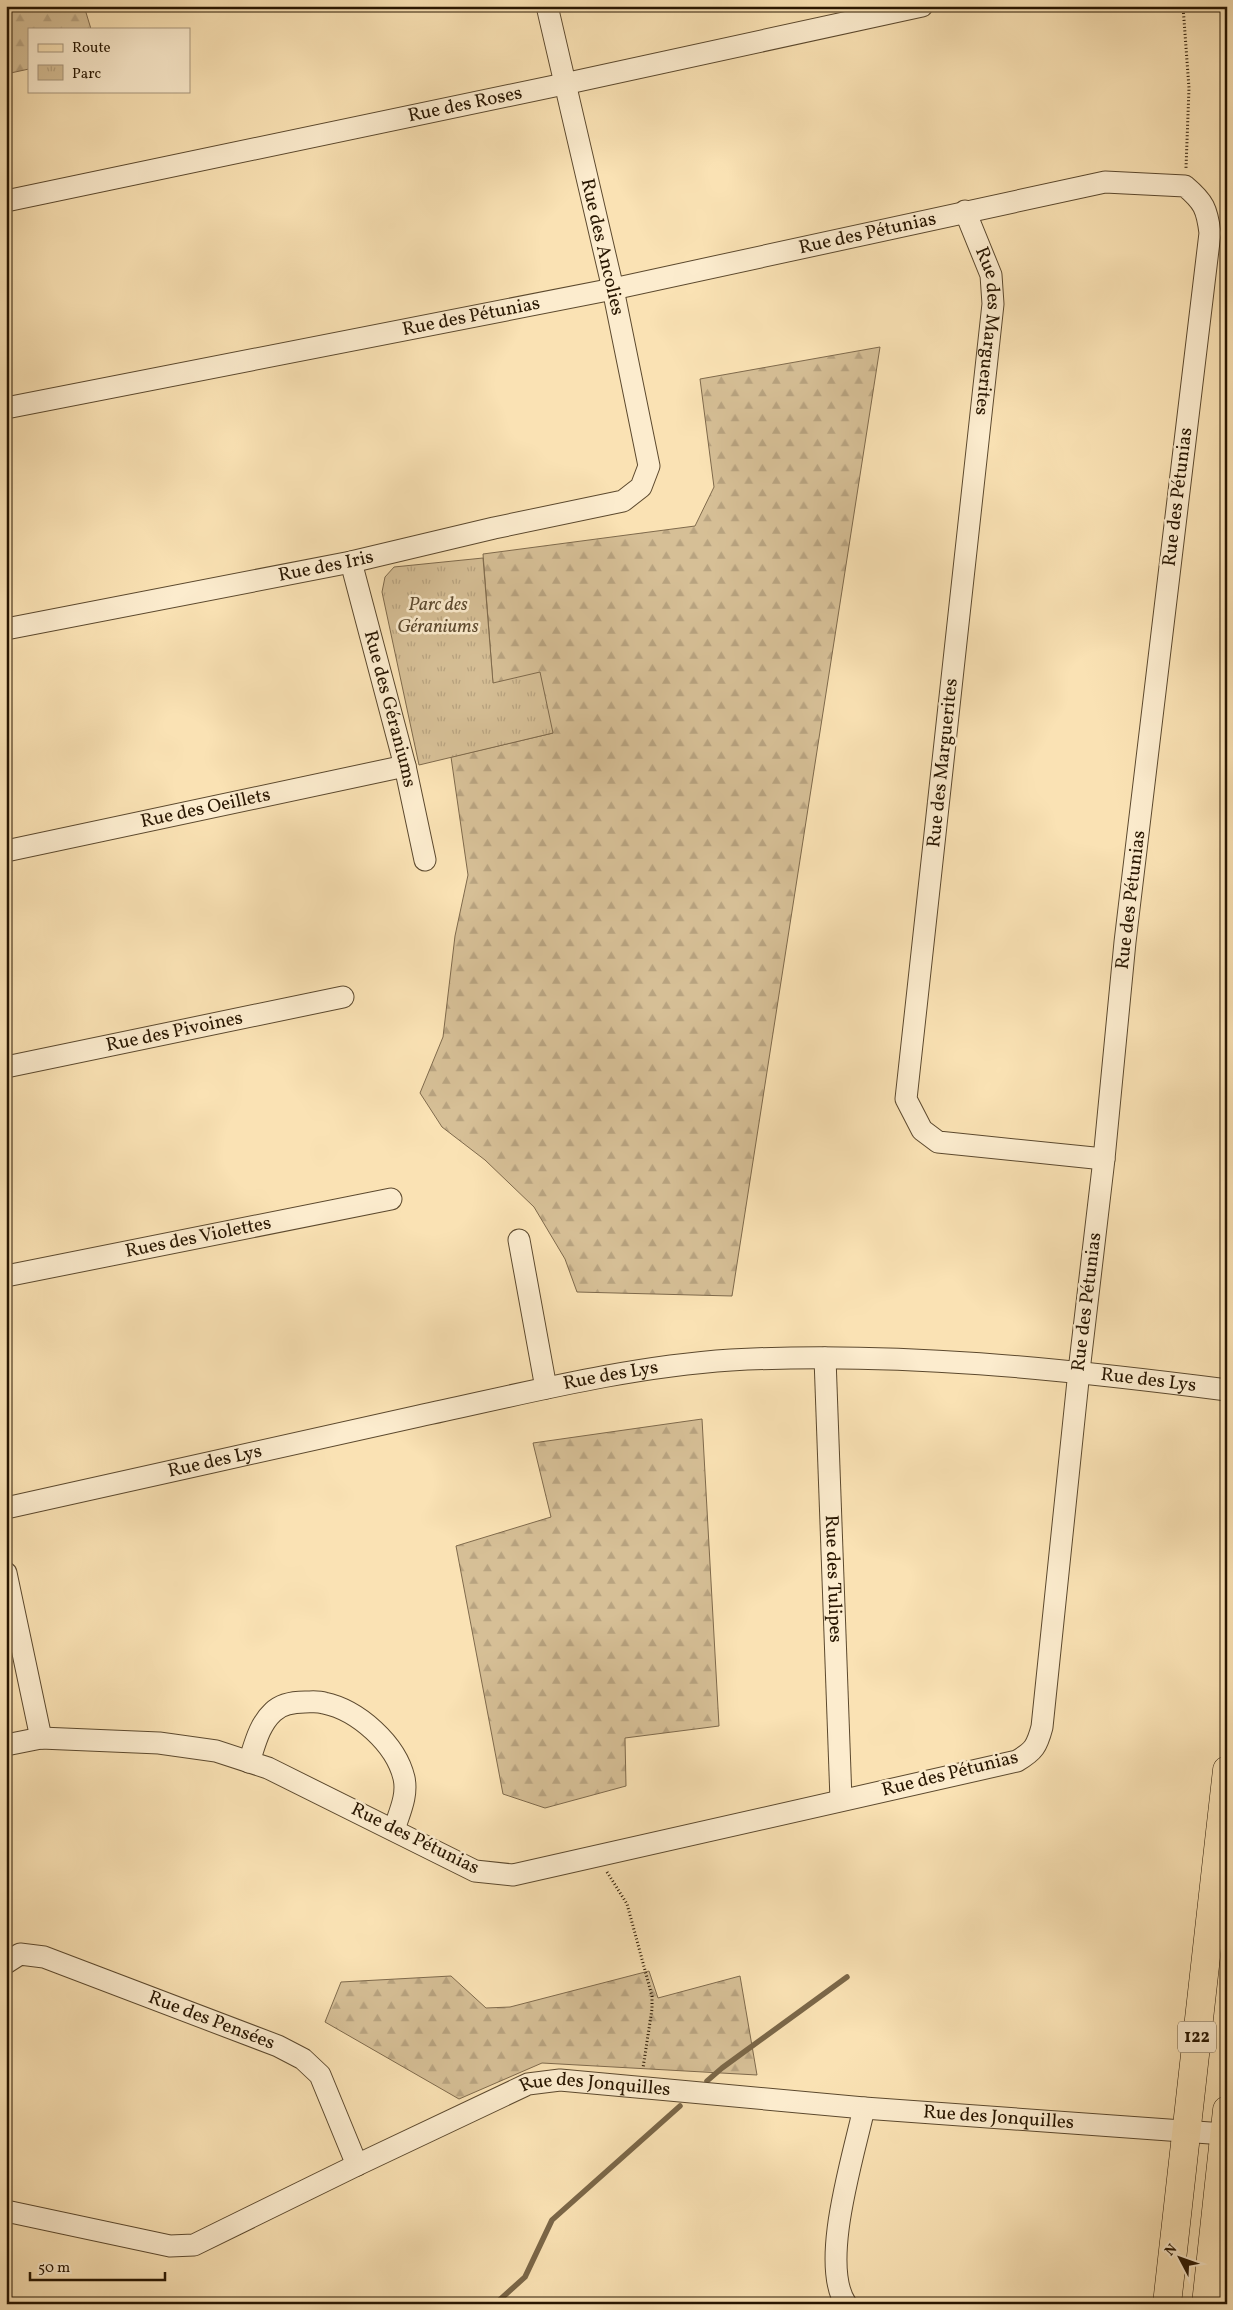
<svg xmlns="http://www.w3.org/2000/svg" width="1233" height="2310" viewBox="0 0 1233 2310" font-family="Vollkorn,serif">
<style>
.forest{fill:url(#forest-firs);stroke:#7f6a4c}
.park{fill:url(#park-tufts);stroke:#7f6a4c}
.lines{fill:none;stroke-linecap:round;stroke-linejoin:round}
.stream{stroke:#7b6748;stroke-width:5.5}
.minor-casing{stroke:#5c492e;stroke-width:23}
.primary-casing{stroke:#281601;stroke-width:29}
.path{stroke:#281601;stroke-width:3;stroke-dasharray:1 2.5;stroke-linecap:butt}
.minor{stroke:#fcecce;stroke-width:21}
.primary{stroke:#fae2b4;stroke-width:28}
.labels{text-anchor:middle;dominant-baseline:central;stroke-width:5;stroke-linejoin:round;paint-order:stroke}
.shield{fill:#fcecce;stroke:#68563e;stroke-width:1}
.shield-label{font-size:18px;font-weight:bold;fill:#281601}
.street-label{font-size:19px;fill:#281601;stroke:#fcecce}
.park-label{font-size:19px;font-style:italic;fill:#5c492e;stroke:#fcecce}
</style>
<defs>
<pattern id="forest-firs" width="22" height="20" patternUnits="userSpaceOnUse" patternTransform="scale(1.25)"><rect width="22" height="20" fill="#d6bf96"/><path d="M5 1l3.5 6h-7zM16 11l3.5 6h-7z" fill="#b8a380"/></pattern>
<pattern id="park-tufts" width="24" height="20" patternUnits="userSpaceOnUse" patternTransform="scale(1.25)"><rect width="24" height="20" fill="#d6bf96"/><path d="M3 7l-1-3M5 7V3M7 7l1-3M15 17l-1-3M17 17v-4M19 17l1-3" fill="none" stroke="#b8a380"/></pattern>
</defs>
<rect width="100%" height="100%" fill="#fae2b4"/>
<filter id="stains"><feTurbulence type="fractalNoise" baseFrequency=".004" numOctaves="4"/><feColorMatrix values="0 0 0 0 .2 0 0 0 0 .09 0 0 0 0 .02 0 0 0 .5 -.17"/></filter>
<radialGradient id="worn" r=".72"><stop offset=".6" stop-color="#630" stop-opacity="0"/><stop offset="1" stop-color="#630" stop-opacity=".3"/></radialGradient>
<path class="forest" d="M6,6h78l7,23h-62v40l-23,5z
M880,347l-148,949 -155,-4 -12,-33 -31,-52 -49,-47 -43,-33 -22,-34 23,-56 12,-101 13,-61 -17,-118 102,-24 -60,-49 -10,-130 212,-28 19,-39 -14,-108z
M702,1419l17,307 -94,12 1,48 -81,22 -42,-14 -47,-248 95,-29 -18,-74z
M649,1971l9,27 82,-22 17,99 -215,-12 -83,36 -134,-77 16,-40 110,-6 35,32 24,-1z"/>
<path class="park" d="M483,558l10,125 47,-11 13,61 -134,32 -37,-173 3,-15 9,-10z"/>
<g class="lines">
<path class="stream" d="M707,2081l15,-13 125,-91
M495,2304l30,-27 27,-57 128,-114"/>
<defs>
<g id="minor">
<path id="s1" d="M6,201l558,-117 358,-78"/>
<path id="s2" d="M965,211l26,64 2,29 -87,795 16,31 16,12 166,17"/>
<path id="s3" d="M6,408l607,-119 492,-107 80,4c19,16 22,23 25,47l-85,709 -21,217 -25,212 -37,356c-5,19 -8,24 -25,34l-504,114 -38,-4 -207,-103 -52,-17 -57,-8 -118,-5 -35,7"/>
<path id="s4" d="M351,562l54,204 20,94"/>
<path id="s5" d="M6,629l345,-67 143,-34 129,-27 18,-14 8,-21 -36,-177 -66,-283"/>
<path id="s6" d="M6,851l399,-85"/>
<path id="s7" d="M6,1067l337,-70"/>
<path d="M519,1240l27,148"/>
<path id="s8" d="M6,1276l385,-77"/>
<path id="s9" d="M825,1358l16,442"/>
<path id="s10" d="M6,1508c138,-31 275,-61 413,-92 103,-22 206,-49 312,-56 166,-9 332,9 496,30"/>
<path d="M6,1573l35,165"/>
<path d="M249,1762c6,-18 10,-37 24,-50 8,-8 21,-10 32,-10 6,0 13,-1 19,1 34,7 72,41 80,75 4,18 -5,35 -10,52"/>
<path id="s11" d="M6,1963l14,-9 24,3 234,89 25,13 17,16 37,90"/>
<path id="s12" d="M6,2211l164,35 24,-1 163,-80 171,-81 32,-4 304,28 360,26"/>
<path d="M846,2304c-27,-40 8,-149 18,-196"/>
</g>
<path id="primary" d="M1167,2304l60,-534
M1206,2304l21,-194"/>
</defs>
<use href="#minor" class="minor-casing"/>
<use href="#primary" class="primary-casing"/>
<path class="path" d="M1183,6l6,82 -3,80
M607,1872l20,32 25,92v13l-9,59"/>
<use href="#minor" class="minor"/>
<use href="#primary" class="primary"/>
</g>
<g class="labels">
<rect class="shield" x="1178" y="2021.5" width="38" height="31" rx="4"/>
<g class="shield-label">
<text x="1197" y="2037">122</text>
</g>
<g class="street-label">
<text stroke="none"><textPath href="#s1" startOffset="469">Rue des Roses</textPath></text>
<text stroke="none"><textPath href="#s3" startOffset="879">Rue des Pétunias</textPath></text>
<text transform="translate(602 247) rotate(77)">Rue des Ancolies</text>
<text stroke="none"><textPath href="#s3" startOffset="474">Rue des Pétunias</textPath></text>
<text stroke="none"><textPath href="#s2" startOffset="125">Rue des Marguerites</textPath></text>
<text transform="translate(1178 497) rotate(-83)">Rue des Pétunias</text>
<text stroke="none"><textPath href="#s5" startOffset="326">Rue des Iris</textPath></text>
<text stroke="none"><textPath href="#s4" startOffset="152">Rue des Géraniums</textPath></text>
<text transform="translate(943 763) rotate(-84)">Rue des Marguerites</text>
<text stroke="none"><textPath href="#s6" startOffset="204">Rue des Oeillets</textPath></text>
<text transform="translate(1131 900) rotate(-83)">Rue des Pétunias</text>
<text stroke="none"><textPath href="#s7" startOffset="172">Rue des Pivoines</textPath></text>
<text stroke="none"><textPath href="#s8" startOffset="196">Rues des Violettes</textPath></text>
<text transform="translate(1087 1302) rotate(-83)">Rue des Pétunias</text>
<text stroke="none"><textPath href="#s10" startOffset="619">Rue des Lys</textPath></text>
<text stroke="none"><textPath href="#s10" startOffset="1159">Rue des Lys</textPath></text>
<text stroke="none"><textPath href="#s10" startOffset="214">Rue des Lys</textPath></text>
<text stroke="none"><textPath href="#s9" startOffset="221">Rue des Tulipes</textPath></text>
<text transform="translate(950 1774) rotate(-14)">Rue des Pétunias</text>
<text transform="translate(415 1839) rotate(26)">Rue des Pétunias</text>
<text stroke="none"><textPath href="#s11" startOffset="220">Rue des Pensées</textPath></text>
<text stroke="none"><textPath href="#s12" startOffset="630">Rue des Jonquilles</textPath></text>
<text stroke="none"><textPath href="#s12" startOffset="1035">Rue des Jonquilles</textPath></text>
</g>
<g class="park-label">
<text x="438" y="605">Parc des<tspan x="438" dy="22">Géraniums</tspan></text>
</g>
</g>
<rect width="1233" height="2310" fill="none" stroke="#fae2b4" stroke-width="25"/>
<rect x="8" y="8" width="1218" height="2295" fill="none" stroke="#281601" stroke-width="2.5"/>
<rect x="12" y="12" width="1208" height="2285" fill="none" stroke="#281601"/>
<rect x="28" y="28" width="162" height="65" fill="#fcecce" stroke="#a7967c"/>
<rect x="38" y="44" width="25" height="8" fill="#fae2b4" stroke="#a7967c"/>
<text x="72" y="52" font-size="15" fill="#281601">Route</text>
<rect x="38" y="65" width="25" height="15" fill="url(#park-tufts)" stroke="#a7967c"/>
<text x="72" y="78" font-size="15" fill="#281601">Parc</text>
<g transform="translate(1180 2258) rotate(311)" stroke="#fcecce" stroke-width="4" paint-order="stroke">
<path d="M0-4L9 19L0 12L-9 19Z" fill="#281601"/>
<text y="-8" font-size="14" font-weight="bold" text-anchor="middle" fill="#281601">N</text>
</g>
<path d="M30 2272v8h135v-8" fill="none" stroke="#281601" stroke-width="2.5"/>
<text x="38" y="2272" font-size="15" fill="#281601" stroke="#fcecce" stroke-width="4" paint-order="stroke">50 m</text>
<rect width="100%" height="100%" filter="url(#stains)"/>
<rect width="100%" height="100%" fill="url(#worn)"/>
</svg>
